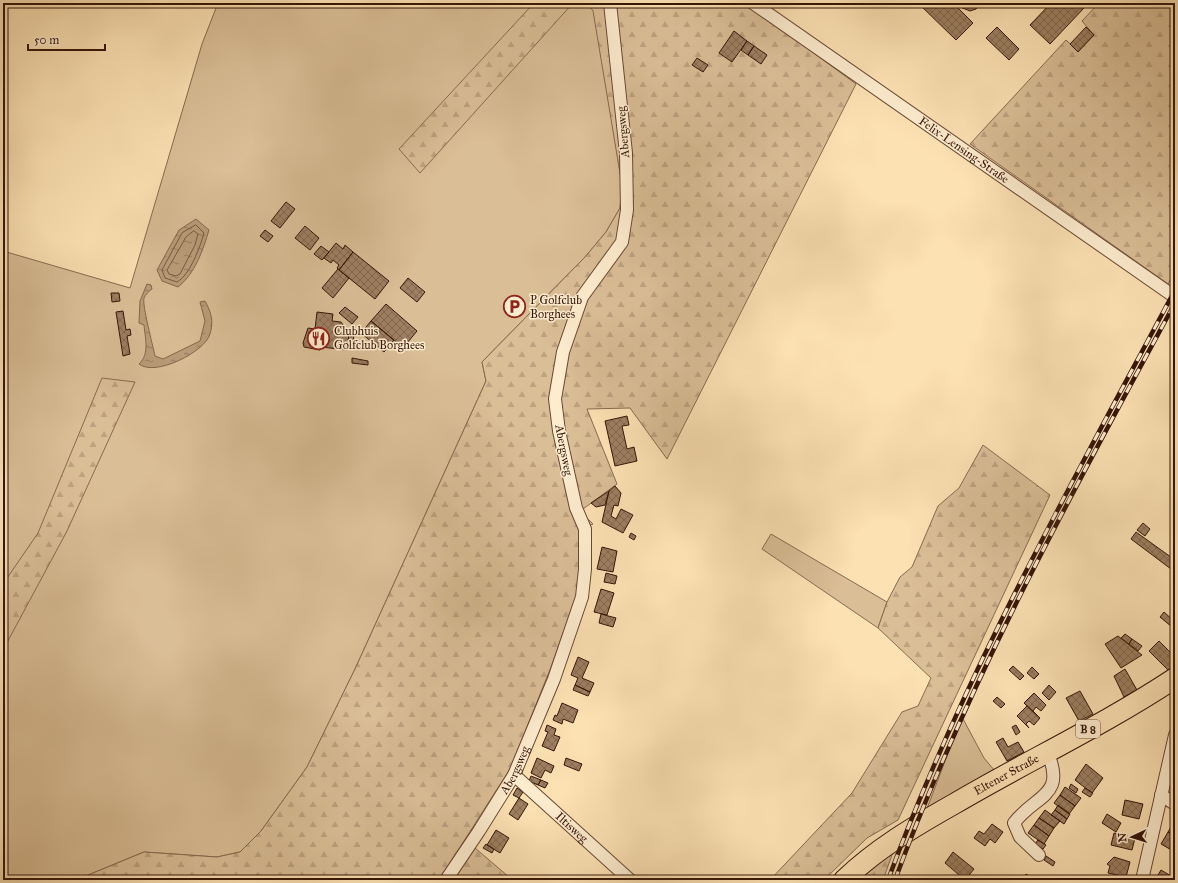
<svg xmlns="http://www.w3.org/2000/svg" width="1178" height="883" viewBox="0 0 1178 883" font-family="'IM FELL Great Primer',serif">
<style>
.grass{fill:#dabe96;stroke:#886a4f}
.forest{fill:url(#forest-firs);stroke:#886a4f}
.water{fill:url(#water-ripples);stroke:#85664c}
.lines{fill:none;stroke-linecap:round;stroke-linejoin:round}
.shore{stroke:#785840;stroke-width:1}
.building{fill:url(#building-cross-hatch);stroke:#361508}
.minor-casing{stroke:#684833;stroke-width:14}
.primary-casing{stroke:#361508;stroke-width:22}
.minor{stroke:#fdecce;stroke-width:12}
.primary{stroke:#fce1b3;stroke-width:20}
.rail-casing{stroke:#361508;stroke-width:4.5}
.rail{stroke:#fdecce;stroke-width:3;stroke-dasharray:9;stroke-linecap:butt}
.labels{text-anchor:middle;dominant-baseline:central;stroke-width:3;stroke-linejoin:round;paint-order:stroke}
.shield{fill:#fdecce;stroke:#725643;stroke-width:1}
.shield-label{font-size:11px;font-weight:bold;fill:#361508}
.street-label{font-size:12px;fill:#361508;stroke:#fdecce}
.poi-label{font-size:12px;fill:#361508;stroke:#fdecce;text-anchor:start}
</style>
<defs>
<pattern id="forest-firs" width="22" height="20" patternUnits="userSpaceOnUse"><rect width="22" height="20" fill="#dabe96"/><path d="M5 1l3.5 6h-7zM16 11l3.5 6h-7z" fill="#bca280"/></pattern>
<pattern id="water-ripples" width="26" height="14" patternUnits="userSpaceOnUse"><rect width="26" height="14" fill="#b99c79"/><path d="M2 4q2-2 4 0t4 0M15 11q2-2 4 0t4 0" fill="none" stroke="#977e61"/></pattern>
<pattern id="building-cross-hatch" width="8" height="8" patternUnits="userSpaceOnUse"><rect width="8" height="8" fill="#9d7f61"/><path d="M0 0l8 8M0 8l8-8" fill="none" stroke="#81674e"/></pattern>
</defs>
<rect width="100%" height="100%" fill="#fce1b3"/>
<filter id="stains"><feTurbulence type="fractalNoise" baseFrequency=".005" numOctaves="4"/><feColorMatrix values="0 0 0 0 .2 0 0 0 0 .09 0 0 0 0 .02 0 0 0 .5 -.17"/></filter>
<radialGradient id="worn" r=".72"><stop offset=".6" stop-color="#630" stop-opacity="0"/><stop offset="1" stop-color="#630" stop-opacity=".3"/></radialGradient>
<path class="grass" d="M218,3h375l29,182 -2,23 -14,24 -21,25 -103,105 4,19 -131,288 -48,98 -46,64 -21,21 -23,5 -73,-5 -68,28h-73v-629l127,37 72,-244z
M771,534l116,68 -9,26 -116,-79z
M962,717l22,41 16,19 -79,47z"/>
<path class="forest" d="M534,3h39l-153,170 -21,-24z
M587,3h159l110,81 -189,375 -37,-51 -43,1 30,75 -34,25 3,8 7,7 -14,6 1,40 -3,23 -26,74 -41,102 -71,111h-363l68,-28 73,5 23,-5 21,-21 46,-64 48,-98 131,-288 -4,-19 103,-105 21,-25 14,-24 2,-23 -29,-174z
M1099,3h76v269l-7,12 -198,-140 96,-104 12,11 16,-16 -12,-14z
M102,378l33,4 -68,149 -64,119v-66l35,-51z
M983,445l67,50 -152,325 -31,18 -43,42h-54l82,-87 50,-81 16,-6 13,-28 -53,-50 9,-26 13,-25 12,-10 26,-61 21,-18z
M475,848l34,29 -2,3h-53z
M893,852l-10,28h-27z"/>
<path class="water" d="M196,219l13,11c-6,20 -14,44 -31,57l-16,-6 -5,-11 22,-40z
M147,284l4,1 1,4c-3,2 -7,6 -8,9 -2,7 9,48 11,58l8,3 37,-18 5,-20 -5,-19 5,-1c6,11 9,20 5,33 -5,18 -55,43 -71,30 11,-10 6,-26 5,-39l-5,-2 1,-22z"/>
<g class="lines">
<path class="shore" d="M196,225l8,8c-4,14 -14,42 -27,49l-12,-4 -3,-8 20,-37z
M194,231l4,3 -3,11 -15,29 -4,2 -7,-2 -2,-4 19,-33z"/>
</g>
<path class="building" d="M918,3h35l20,20 -17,17z
M957,3h24l-5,6 -6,2 -10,-4z
M1051,3h28l5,5 -34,36 -20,-19z
M997,27l22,22 -10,11 -23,-22z
M1086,27l8,8 -16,17 -8,-8z
M734,31l13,10 -15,21 -13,-9z
M747,41l7,5 -6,9 -7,-5z
M754,46l13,9 -6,9 -13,-9z
M697,58l11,7 -5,7 -11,-7z
M286,202l9,7 -15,19 -9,-7z
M305,226l14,12 -9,12 -15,-12z
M265,230l8,6 -5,6 -8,-6z
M336,243l7,6 2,-4 8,7 -14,18 -2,-2 2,-3 -6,-5 -2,3 -7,-5z
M321,246l8,6 -7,8 -8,-6z
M353,252l36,29 -14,18 -36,-29z
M338,269l11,9 -16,20 -11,-10z
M408,278l17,14 -8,10 -17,-14z
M111,293h8l1,8 -8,1z
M386,304l31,27 -14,17 -32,-27z
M345,307l13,10 -6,7 -13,-11z
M123,311l3,19 4,-1 1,6 -4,1 3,18 -7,2 -7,-44z
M317,312l16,2 -1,7 9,1 3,4 -1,6 6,1 -2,17 -26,-3 -1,3 -16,-3 -1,-4 5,-15 7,1z
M371,321l23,19 -10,12 -23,-19z
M349,333l5,1 -1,10 -5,-1z
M352,358l16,3v4l-16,-2z
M627,416l2,9 -7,1 5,23 7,-2 3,14 -22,5 -10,-45z
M615,486l6,7 -3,13 -4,-1 -3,11 5,3 5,-10 12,6 -10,18 -21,-11 7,-31z
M609,491l-4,14 -9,2 -5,-4z
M1143,523l7,6 -5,7 -8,-6z
M1136,532l39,28v12l-44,-33z
M631,533l5,3 -2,4 -5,-3z
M602,547l15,4 -4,21 -16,-3z
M606,573l11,3 -2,8 -11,-2z
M601,589l13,4 -7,22 -13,-3z
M1164,612l11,10 -3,5 -12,-10z
M601,614l15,4 -3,9 -14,-4z
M1125,634l7,5 -3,5 -8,-6z
M1118,636l24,19 -21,13 -16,-24z
M1132,639l10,7 -4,5 -9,-7z
M1159,641l16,16v6l-7,7 -19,-19z
M578,657l11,5 -7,16 12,5 -4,9 -15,-7 3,-7 -7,-3z
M1013,666l11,10 -4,4 -11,-10z
M1032,667l7,7 -5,5 -7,-6z
M1125,669l12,21 -13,7 -10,-21z
M575,685l15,7 -2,4 -15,-6z
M1049,685l7,7 -7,8 -7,-7z
M1080,691l13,23 -14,7 -13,-23z
M1034,693l12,12 -5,6 -5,-4 -3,4 7,7 -16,-15z
M997,697l8,7 -4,4 -8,-7z
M562,703l16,7 -5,13 -10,-4 -1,5 -9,-4 2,-5 2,1z
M1024,703l16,15 -6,7 -5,-4 -3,3 3,4 -12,-12 10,-10z
M547,725l9,4 -2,6 6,2 -6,14 -12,-5 6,-14 -3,-1z
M1016,725l4,7 -4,3 -4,-8z
M1003,738l5,9 10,-5 6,10 -17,9 -11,-19z
M537,758l17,8 -3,7 -6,-3 -4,8 -10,-5z
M566,758l16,6 -3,7 -15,-6z
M1086,764l17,14 -11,15 -17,-13z
M531,776l10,4 -3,5 -9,-4z
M541,780l7,3 -3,5 -7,-3z
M1071,784l7,5 -2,4 -7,-5z
M1065,787l16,11 -6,8 -15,-11z
M517,788l6,4 -4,6 -6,-3z
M1085,788l8,5 -3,4 -8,-5z
M1060,795l15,11 -6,8 -15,-11z
M519,798l9,6 -10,16 -9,-6z
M1125,800l18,4 -4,15 -17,-4z
M1058,805l12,9 -3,5 -12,-9z
M1045,810l15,11 -6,7 -15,-10z
M1055,810l12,9 -3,5 -13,-9z
M1107,814l14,9 -5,9 -14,-9z
M1039,818l15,10 -5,8 -15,-11z
M1175,820v16l-7,-4z
M992,824l11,8 -8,11 -5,-4 -5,7 -11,-8 5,-7 5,3z
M1034,825l15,11 -5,8 -16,-11z
M496,830l13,8 -9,15 -13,-8z
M1168,832l7,4v16l-14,-8z
M1114,833l21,5 -3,12 -21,-5z
M1038,840l8,5 -3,4 -8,-5z
M486,844l8,5 -2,4 -9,-5z
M953,852l21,17 -9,11 -20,-17z
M1046,856l9,6 -2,4 -9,-6z
M1114,857l16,5 -4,15 -18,-4 2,-7 -3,-2z
M1161,870l10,6 -2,4h-14z
M1026,874l9,6h-13z"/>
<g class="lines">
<defs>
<g id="minor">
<path id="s1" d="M753,3l422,294"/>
<path id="s2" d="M514,775l116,105"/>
<path d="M1161,795l14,9"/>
<path d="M1039,855l-19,-18 -6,-14c22,-29 53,-26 33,-72"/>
<path id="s3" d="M446,880l33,-49 35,-56 40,-96 28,-82 3,-28v-40l-9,-21 -17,-77 -4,-32 8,-47 19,-55 40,-55 5,-32 -1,-57 -16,-150"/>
<path d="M1142,880l33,-145"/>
</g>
<g id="primary">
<path id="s4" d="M844,880c32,-31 71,-54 110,-76 73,-43 150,-79 221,-126"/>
</g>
</defs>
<use href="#minor" class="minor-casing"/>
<use href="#primary" class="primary-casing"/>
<use href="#minor" class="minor"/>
<use href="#primary" class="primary"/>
<defs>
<path id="rail" d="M888,880c76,-206 184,-397 287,-590
M895,880c74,-201 178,-389 280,-577"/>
</defs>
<use href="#rail" class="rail-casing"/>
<use href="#rail" class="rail"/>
</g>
<defs>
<symbol id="parking-ring" viewBox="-11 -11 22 22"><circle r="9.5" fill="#fdecce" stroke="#8f2418" stroke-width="1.5"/><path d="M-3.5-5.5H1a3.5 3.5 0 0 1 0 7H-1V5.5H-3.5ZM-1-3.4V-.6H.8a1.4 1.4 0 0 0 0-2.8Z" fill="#8f2418"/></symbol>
<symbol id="restaurant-ring" viewBox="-11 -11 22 22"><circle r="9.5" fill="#fdecce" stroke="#8f2418" stroke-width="1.5"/><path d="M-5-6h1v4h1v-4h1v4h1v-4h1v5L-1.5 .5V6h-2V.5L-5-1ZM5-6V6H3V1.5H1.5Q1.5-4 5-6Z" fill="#8f2418"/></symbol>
</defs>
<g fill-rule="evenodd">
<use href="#parking-ring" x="502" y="294" width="25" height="25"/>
<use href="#restaurant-ring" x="306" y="326" width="25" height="25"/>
</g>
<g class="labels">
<rect class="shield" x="1076" y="720" width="24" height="18" rx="3"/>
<g class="shield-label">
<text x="1088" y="729">B 8</text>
</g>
<g class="street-label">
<text transform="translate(623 132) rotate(-95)">Abergsweg</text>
<text stroke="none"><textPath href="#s1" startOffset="257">Felix-Lensing-Straße</textPath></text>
<text transform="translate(564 450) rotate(79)">Abergsweg</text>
<text stroke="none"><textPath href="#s3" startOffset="130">Abergsweg</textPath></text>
<text stroke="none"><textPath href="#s4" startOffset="194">Eltener Straße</textPath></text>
<text stroke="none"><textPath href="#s2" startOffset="78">Iltisweg</textPath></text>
</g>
<g class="poi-label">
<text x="530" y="300">P Golfclub<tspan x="530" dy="14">Borghees</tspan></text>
<text x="334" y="331">Clubhuis<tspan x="334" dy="14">Golfclub Borghees</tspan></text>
</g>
</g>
<rect width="1178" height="883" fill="none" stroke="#fce1b3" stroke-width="16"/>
<rect x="4" y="4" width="1170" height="875" fill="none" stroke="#361508" stroke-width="2"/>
<rect x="8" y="8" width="1162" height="867" fill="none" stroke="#361508"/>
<g transform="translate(1132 837) rotate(266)" stroke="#fdecce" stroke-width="3" paint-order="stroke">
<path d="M0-3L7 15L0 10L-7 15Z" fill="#361508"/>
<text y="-6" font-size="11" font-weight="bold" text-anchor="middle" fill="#361508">N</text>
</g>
<path d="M28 44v6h77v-6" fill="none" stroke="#361508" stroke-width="2"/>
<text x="34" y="44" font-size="12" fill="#361508" stroke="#fdecce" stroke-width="3" paint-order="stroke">50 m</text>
<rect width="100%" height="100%" filter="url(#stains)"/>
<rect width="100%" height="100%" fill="url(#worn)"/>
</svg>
